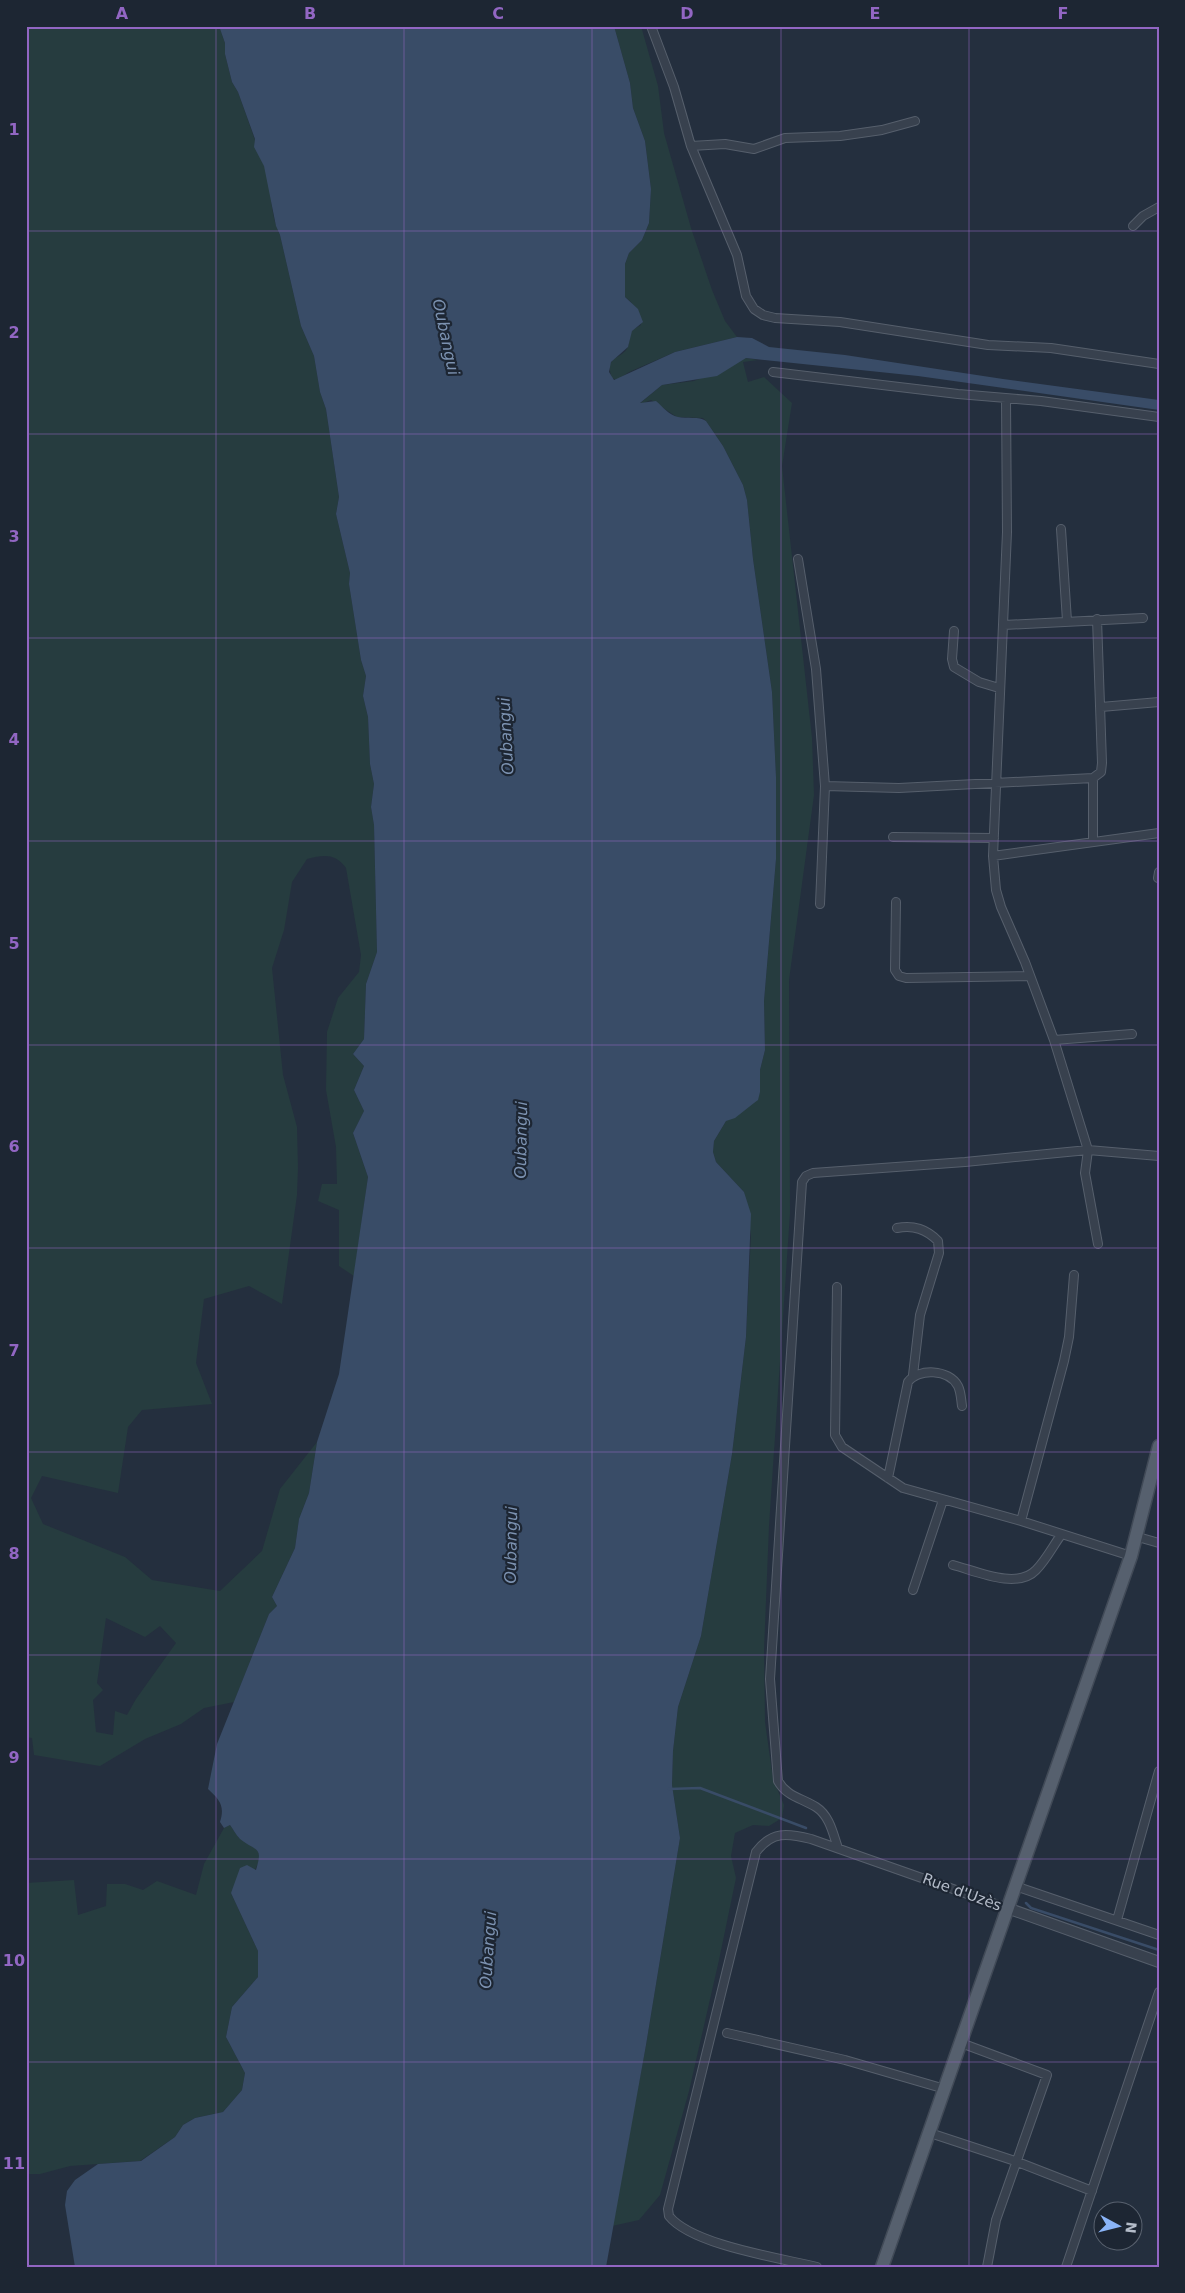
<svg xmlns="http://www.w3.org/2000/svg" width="1185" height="2293" viewBox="0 0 1185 2293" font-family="'DejaVu Sans',sans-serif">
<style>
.green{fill:#263c3f;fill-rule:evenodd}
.water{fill:#394c67}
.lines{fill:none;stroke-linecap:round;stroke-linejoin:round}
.stream{stroke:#394c67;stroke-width:2.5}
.minor-casing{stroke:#565f6c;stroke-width:10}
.tertiary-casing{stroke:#565f6c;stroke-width:12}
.primary-casing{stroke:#414a57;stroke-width:15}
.minor{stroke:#38414e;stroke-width:8}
.tertiary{stroke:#38414e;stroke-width:10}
.primary{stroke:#56606e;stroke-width:12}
.grid{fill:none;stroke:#9266c3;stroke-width:1;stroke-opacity:0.55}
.labels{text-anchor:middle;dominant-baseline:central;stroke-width:4.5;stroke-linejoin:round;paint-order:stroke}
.street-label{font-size:15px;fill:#b4bcc9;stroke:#1d2633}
.water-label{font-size:16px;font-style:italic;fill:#7c92b1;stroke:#1d2633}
.neatline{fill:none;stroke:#9266c3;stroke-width:2}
.grid-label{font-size:16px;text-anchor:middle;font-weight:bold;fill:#9266c3}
</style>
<rect width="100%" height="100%" fill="#242f3e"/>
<path class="green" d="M26,26h193l6,17v11l7,28 6,10 17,48c-1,11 5,15 9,25 9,23 5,48 16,70l21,91 13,30 6,36 6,17 13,88 -3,17 14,59 -1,11 12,76 5,16 -3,20 5,21 2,47 4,20 -3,23 3,18 3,127 -11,32 -2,55 -11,15 11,12 -10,24 10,21 -11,22 15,44 -14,99 -15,-10v-56l-21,-9 4,-17h15l-1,-37 -10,-57 1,-58 11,-34 21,-26 2,-17 -15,-87c-11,-15 -22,-13 -39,-9l-15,23 -8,48 -12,38 11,107 14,52 1,41 -1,27 -15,109 -33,-18 -45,13 -8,64 16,41 -70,6 -14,17 -10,66 -76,-17 -11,22 12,26 82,33 27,23 68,11 42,-40 18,-62 37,-47 -8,51 -10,26 -4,29 -23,49 5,9 -8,8 -35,88 -30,6 -23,16 -36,15 -45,27 -66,-11 -2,-17 -6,-1zM106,1618l39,19 15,-11 16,17 -40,56 -9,16 -12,-4 -2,24 -17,-3 -3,-32 10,-10 -6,-7z
M614,26h27l17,60 6,47 27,95 21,62 13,31 12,16 -62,15 -46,20 -12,8 -5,-2c-9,-24 12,-18 16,-32 2,-5 1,-10 4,-16l9,-5 -10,-23 -6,-5v-33l4,-11 13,-13 7,-17 2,-34 -6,-48 -12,-33 -3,-25z
M746,358l12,2 -15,2 5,20 16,-5 28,26 -10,63 30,272 2,57 -25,185 1,233 -21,313 -5,124 1,72 8,57 11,26 -2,13 -13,8 -16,-1 -18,8 -4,23 5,22 -17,82 -30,131 -29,104 -21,25 -27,6 34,-181 34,-207 -8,-53 1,-34 5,-44 23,-71 31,-182 14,-117 5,-102 -7,-43 -28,-30 -3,-10 1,-11 12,-20 17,-10 17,-19v-22l5,-20 -1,-49 12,-142v-82l-4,-85 -19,-133 -6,-59 -4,-15 -20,-39 -17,-25 -3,-3 -26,-1 -26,-17 -13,5 24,-20 32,-4z
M230,1825l9,13 18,10c8,21 -12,32 -26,45l27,58v26l-26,30 -6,30 19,36 -3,17 -19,22 -28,6 -12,7 -8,12 -35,24 -70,5 -30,8h-14v-291l48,-3 4,35 28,-9 1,-22h18l18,6 14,-9 39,14 8,-31 20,-36z"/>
<path class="water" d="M219,26h395l16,57 3,25 12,33 6,48 -2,34 -7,17 -13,13 -4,11v33l13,12 5,13 -11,9 -4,16 -17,15 -2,10 5,8 61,-28 62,-15 15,1 17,9 76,8 158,24 156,21v10l-241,-34 -172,-18 -29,18 -55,9 -22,18 16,-2c7,6 13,14 22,16 9,2 21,-1 28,4l17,25 20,39 4,15 6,59 19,133 4,85v82l-12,142 1,49 -5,20v22l-2,8 -4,3 -19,15 -9,3 -12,20 -1,11 3,10 28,30 7,22 -5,123 -14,117 -31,182 -23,71 -5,44 -1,34 8,53 -34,207 -40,222h-531l-10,-62 2,-14 8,-11 23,-16 43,-3 34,-24 8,-12 12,-7 28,-6 19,-22 3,-17 -19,-36 6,-30 26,-30v-26l-27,-58 9,-25 7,-3 9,5c7,-24 1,-18 -16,-31 -4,-4 -7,-10 -10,-14l-6,3 -4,-6c5,-16 0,-22 -12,-33l9,-45 52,-130 8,-8 -5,-9 23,-49 4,-29 10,-26 8,-51 22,-68 29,-197 -15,-44 11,-22 -10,-21 10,-24 -11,-12 11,-15 2,-55 11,-32 -3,-127 -3,-18 3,-23 -4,-20 -2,-47 -5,-21 3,-20 -5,-16 -12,-76 1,-11 -14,-59 3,-17 -13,-88 -6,-17 -6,-36 -13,-30 -21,-91 -4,-9 -12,-60 -10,-19 1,-8 -17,-47 -6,-10 -7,-28v-11z"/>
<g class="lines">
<path class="stream" d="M669,1789l31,-1 106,40
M1026,1903l5,5 128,42"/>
<defs>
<path id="minor" d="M651,26l23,61 17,59 46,109 9,41 8,13 9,6 12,3 65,4 148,23 63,3 108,16
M691,146l34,-2 29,5 31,-11 55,-2 42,-6 33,-9
M1133,226l10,-10 16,-9
M773,372l185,22 83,7 118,16
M1006,399l1,133 -14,324 3,34 5,17 24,55 29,78 34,110 -3,23 13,71
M1061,529l6,92
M798,559l18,110 9,117 -5,118
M1004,625l139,-7
M954,631l-2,28 2,8 25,15 20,6
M1101,707l58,-5
M1093,778l8,-6 1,-9 -5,-144
M825,786l74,2 194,-10v63
M893,837l101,1
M993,856l166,-23
M1158,878l1,-6
M896,902l-1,68 4,6 7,2 124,-2
M1054,1040l78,-6
M897,1228c17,-3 29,1 41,13l1,12 -19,62 -7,60
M837,1287l-2,148 7,12 61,41 118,33 110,35
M888,1478l20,-96c10,-14 41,-13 50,4 3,6 3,13 4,20
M1021,1521l43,-160 5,-24 5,-62
M1138,1537l21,6
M953,1565c23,6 64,25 83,5 10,-10 17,-24 25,-35
M913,1590l30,-90
M838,1848c-5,-14 -8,-32 -22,-41 -14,-9 -29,-10 -38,-26l-8,-102 32,-497 4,-6 7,-3 152,-11 123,-12 71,6
M1015,1886l144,49
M1117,1920l42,-149
M727,2033l118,27 100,29
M961,2043l86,32 -51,145 -9,47
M930,2133l85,28 77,30
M817,2267c-37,-9 -125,-22 -148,-51l-1,-7 88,-357c16,-21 31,-19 55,-13l196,69
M1066,2267l93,-275"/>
<path id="tertiary" d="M1007,1908l152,54"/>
<path id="primary" d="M882,2267l249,-711 28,-110"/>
</defs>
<use href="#minor" class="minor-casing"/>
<use href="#tertiary" class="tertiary-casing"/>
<use href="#primary" class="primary-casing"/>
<use href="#minor" class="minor"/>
<use href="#tertiary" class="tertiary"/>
<use href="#primary" class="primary"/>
</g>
<path class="grid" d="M216,26v2241M404,26v2241M592,26v2241M781,26v2241M969,26v2241M26,231h1133M26,434h1133M26,638h1133M26,841h1133M26,1045h1133M26,1248h1133M26,1452h1133M26,1655h1133M26,1859h1133M26,2062h1133"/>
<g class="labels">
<g class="street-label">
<text transform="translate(962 1892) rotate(20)">Rue d'Uzès</text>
</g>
<g class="water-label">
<text transform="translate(446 337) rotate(78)">Oubangui</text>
<text transform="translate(506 736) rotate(-93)">Oubangui</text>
<text transform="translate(521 1140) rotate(-89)">Oubangui</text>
<text transform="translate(511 1545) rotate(-89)">Oubangui</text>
<text transform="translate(488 1950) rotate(-86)">Oubangui</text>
</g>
</g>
<rect width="1185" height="2293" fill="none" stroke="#1d2633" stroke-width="55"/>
<g transform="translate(1118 2226) rotate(97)"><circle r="24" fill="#1d2633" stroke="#59626f"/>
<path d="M0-4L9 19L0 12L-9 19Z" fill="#8ab4f8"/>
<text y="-8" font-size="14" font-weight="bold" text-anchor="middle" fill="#b4bcc9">N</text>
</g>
<rect x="28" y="28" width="1130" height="2238" class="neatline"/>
<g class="grid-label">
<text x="122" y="19">A</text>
<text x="310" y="19">B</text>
<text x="498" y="19">C</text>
<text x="687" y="19">D</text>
<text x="875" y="19">E</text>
<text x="1063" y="19">F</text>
<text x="14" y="135">1</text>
<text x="14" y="338">2</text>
<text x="14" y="542">3</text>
<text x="14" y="745">4</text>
<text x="14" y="949">5</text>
<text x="14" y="1152">6</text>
<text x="14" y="1356">7</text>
<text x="14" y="1559">8</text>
<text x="14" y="1763">9</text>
<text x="14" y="1966">10</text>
<text x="14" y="2169">11</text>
</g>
</svg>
